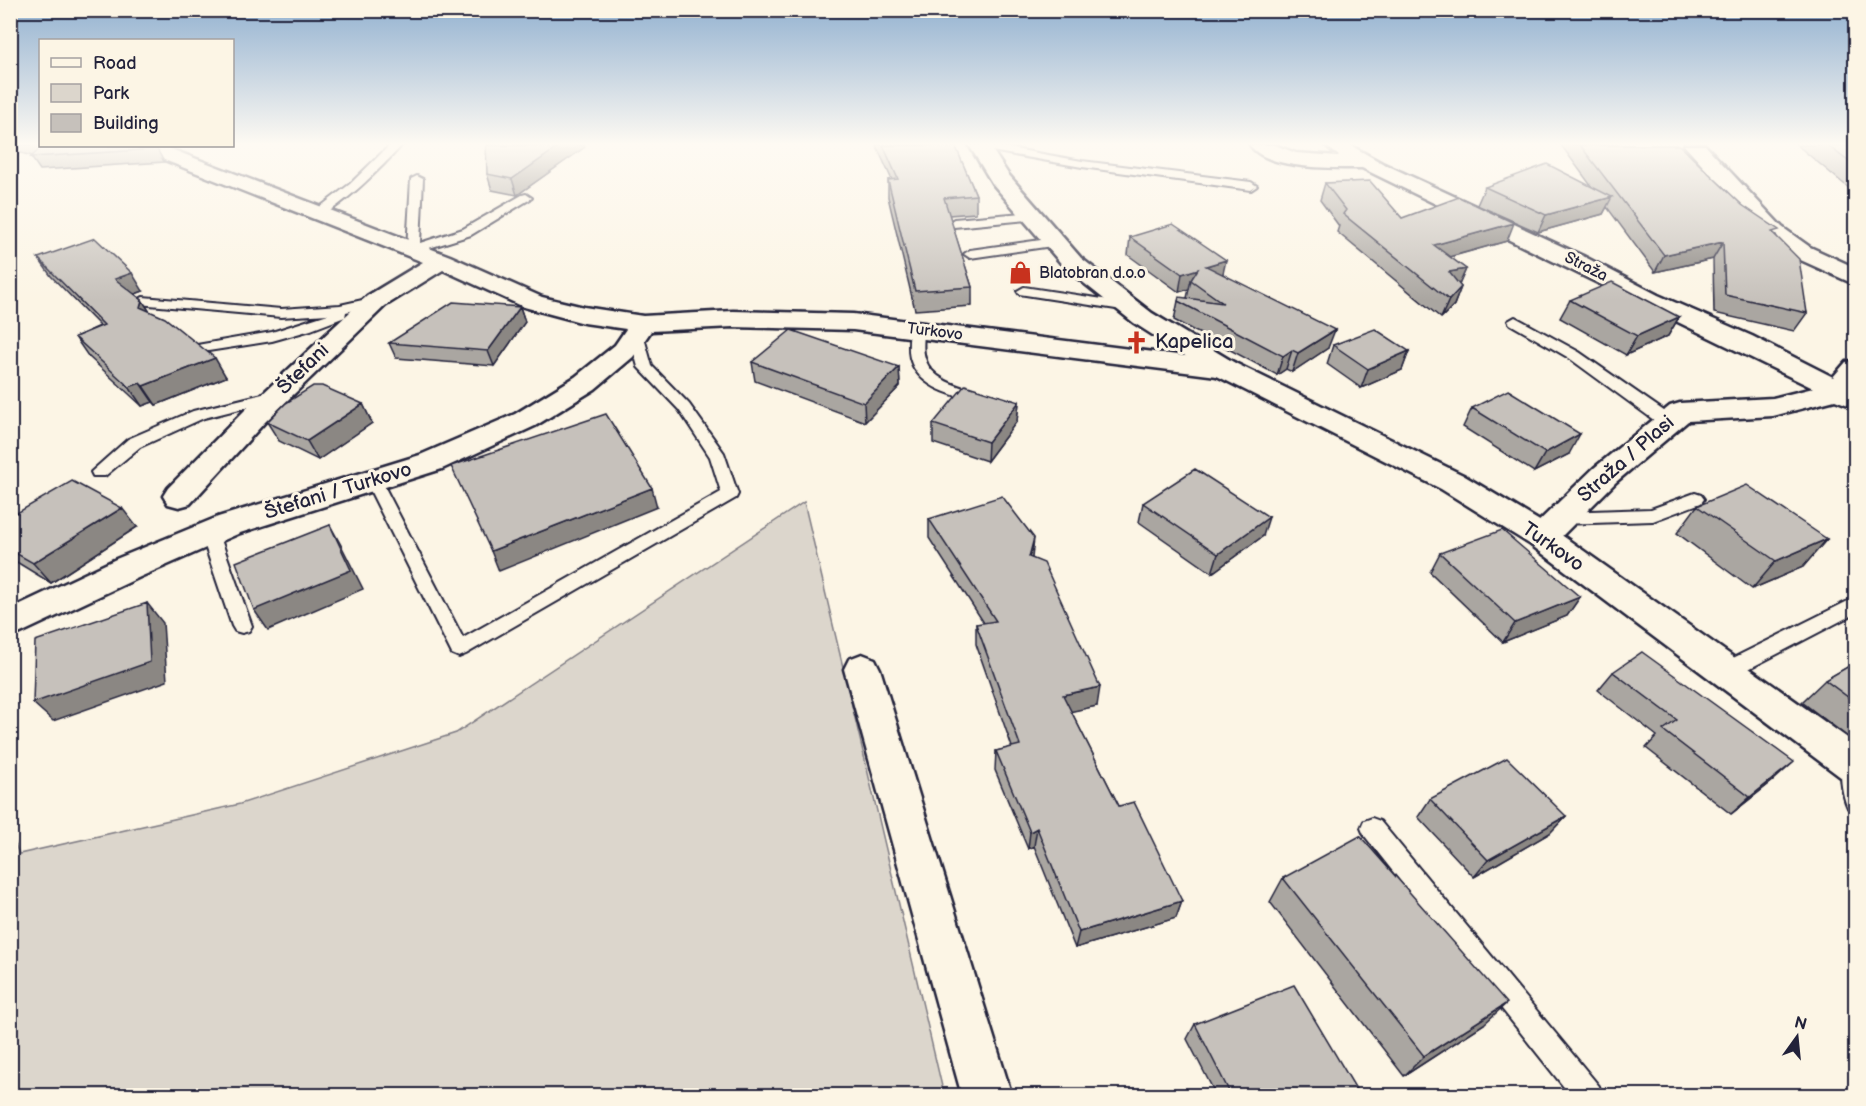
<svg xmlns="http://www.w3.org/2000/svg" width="1866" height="1106" viewBox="0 0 1866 1106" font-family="'Balsamiq Sans',sans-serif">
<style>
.green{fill:#dcd6cc;stroke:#7f7c84;stroke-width:1.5}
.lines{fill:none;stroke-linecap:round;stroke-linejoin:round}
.lane-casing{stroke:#22223b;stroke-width:4}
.street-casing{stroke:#22223b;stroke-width:5}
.secondary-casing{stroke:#22223b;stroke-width:5}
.lane{fill:#fcf5e5;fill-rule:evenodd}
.street{fill:#fcf5e5;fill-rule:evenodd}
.secondary{fill:#fcf5e5;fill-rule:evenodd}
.wall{fill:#aaa6a1;stroke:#22223b;stroke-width:1.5}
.shaded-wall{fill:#8b8783;stroke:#22223b;stroke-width:1.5}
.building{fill:#c6c1bb;stroke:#22223b;stroke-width:1.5}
.labels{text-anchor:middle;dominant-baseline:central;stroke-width:6;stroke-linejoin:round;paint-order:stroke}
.far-street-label{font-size:16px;fill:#22223b;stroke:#fcf5e5}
.far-poi-label{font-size:16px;fill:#22223b;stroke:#fcf5e5;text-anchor:start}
.poi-label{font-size:20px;fill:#22223b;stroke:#fcf5e5;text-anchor:start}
.street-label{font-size:20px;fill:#22223b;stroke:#fcf5e5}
</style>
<rect width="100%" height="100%" fill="#fcf5e5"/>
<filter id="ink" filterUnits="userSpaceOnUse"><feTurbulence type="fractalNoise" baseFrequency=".0167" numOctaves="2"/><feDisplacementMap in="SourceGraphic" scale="12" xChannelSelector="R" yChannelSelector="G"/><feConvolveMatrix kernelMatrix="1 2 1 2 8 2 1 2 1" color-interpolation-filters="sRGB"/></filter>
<g filter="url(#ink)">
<path class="green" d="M804,502l140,593h-933v-262l8,21 221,-50 216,-71z"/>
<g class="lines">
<defs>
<path id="lane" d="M390,145h12c-12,14 -71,74 -86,71v-6l34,-26z
M975,145h18l89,16 169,21 6,4 -6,4 -169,-23 -102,-18 -4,-1z
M417,176l6,3 -3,64 43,-14 59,-34 4,-1 6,4 -61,37 -58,18 -6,-4 4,-70z
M1033,212l6,4 -2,3 -83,8 -6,-4 6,-4z
M1055,238l4,1 2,3 -2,3 -89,13 -6,-4 6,-4z
M1024,287l105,16 7,4 -7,4 -110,-17 -2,-3z
M143,297l138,12 59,-4 36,-8 7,4 -2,3 -35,8 -1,5 -34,13 -39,11 -70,11 -5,-1 -2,-3 2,-3 75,-13 56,-18 -47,3 -143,-13 -2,-3z
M1515,317l64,35 95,66 2,4 -2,4h-12l-93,-68 -59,-34 -2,-3z
M917,326l7,4c0,9 -2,19 1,28 7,25 41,30 62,37l3,3 -3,3 -5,2c-26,-7 -64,-14 -72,-45 -2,-9 -1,-19 0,-28z
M636,330l7,4 9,32 37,38 35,49 14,41 -2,4 -270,156 -7,3 -7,-3 -87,-174 2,-4h12l84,162 258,-146 -11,-35 -31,-47 -41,-43 -9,-33z
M275,391l5,2 3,3 -3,3 -76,19 -64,29 -35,29h-12l-2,-4 37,-33 65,-28z
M1695,493l6,2 3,4 -3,4 -48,18 -92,3 -6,-2 -3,-4 3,-4 6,-2 90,-3z
M210,528l6,2 3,4 33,92 -3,5 -7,2 -7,-2 -3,-5 -31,-92 3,-4z
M1856,597v16l-123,64 -7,2 -7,-2 -3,-6 3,-6z
M1852,755l4,1v55l-8,-3c-6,-13 -10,-38 -4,-51z
M1372,818l8,3 219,265 3,10h-31l-207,-261 -3,-7 3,-7z"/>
<path id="street" d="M1250,145h25l21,8 43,3 -14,-11h25l32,18 201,93 75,39 94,41 81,41 13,-15 10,-2v48l-21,-8 -62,16 -85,5 -72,61 -63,63 -11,4 -11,-4 -5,-8 5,-8 63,-61 76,-62 10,-3 93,-5 40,-10 -451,-220c-27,0 -96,2 -112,-23z
M1684,145h21l77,82 28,20 46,21v17l-62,-28 -28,-20z
M136,146h27l287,110 92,41 42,10 59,9 90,-5 120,3 372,47 10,2 4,6 -4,6 -10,2 -372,-47 -120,-3 -82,4 -18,26 -38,32 -60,37 -93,43 -202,64 -100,44 -130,61v-29l106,-50 102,-42 202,-62 95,-41 60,-37 40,-32 11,-16 -42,-6 -60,-16 -81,-37 -58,36 -120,116 -75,82 -11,3 -11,-3 -5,-8 5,-8 77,-78 122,-114 56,-34 -284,-112z
M862,654l13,5 5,10 132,427h-50l-118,-427 5,-10z"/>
<path id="secondary" d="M969,145h20l19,29 73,84 71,55 83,50 228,112 90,54 303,215v39l-14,-5 -311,-233 -90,-56 -226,-114 -81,-52 -69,-55 -73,-85z"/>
</defs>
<use href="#lane" class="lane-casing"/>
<use href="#street" class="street-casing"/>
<use href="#secondary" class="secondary-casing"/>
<use href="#lane" class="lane"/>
<use href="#street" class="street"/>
<use href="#secondary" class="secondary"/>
</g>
<path class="wall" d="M10,145l137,1 10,3 7,13 -124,8 -9,-13 1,-1 -22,-6z
M876,145h79l21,50v18l-27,2 23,72v19l-57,4 -27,-113v-17h4z
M1561,145h118l63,60 34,30 31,78 -13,18 -80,-18 -1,-54 -58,13 -48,-65 -4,7 -65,18 -61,-27 8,-18h107z
M1797,145h59v49z
M585,147l-68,48 -25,-5 -5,-16z
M1325,183l77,35 105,23 -57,16 16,12 -7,16 2,2 -7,18 -13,13 -104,-86 2,-6 -19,-26z
M1130,237l93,37 105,74 -36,24 -6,-3 -9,6 -103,-55 4,-19 9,-3 2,-9 -10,3 -51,-37z
M38,258l105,33 -8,3 7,6 7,11 77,66 -70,28 -3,-3 -11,4 -54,-50 -13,-19 25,-11 -49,-50z
M1570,300l109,17 -11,19 -42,19 -66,-37z
M520,307l5,15 -31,44 -98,-8 -7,-15z
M1333,345l76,6 -7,19 -41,18 -34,-24z
M752,362l147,5 1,19 -35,36 -110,-41z
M1019,402l-2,19 -30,40 -54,-18v-19z
M363,404l9,19 -54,37 -39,-19 -12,-19z
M1472,408l97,46 -35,18 -71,-45z
M1143,503l120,33 -51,37 -73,-51z
M1697,506l130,33 -24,28 -51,22 -75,-56z
M10,510l7,3 120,14 -86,56 -41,-25z
M929,519l103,39 65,148 -26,5 48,95 63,95 -6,17 -101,30 -41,-102 -6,3 -33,-79 1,-19 16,-4 -36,-103v-20l8,-1 -55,-85z
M1856,546v7l-5,-3z
M1440,553l140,44 -13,19 -64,26 -73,-70z
M1856,662v81l-54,-41 23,-22z
M1613,672l161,108 -43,34 -85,-66 11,-12 -59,-46z
M1430,799l136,17 -16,17 -76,44 -56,-60z
M1283,878l201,146 -80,52 -134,-174z
M1195,1024l162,71h-141l-29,-56z"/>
<path class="shaded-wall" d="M561,145h23l1,2 -68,48 -5,-16z
M1612,197l-9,17 -65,18 8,-17z
M1514,223l-7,18 -80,22 7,-18z
M1723,242l-10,17 -58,13 9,-17z
M1226,260l-4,18 -16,-12z
M1198,269l-7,11 -2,9 -10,3 3,-18z
M1466,269l-8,18 -9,-15z
M132,273l11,18 -16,6 -12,-18z
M1461,287l-7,18 -13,13 8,-18z
M142,300l12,18 -14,-11z
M520,307l5,15 -31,44 -6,-15z
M1679,317l-11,19 -42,19 11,-19z
M1335,330l-7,18 -36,24 6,-19z
M1292,350l-6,19 -9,6 6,-19z
M1409,351l-7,19 -41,18 7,-19z
M215,358l11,19 -70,28 -13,-19z
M899,367l1,19 -35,36 -1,-19z
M140,383l13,19 -11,4 -13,-19z
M1019,402l-2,19 -30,40 1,-19z
M363,404l9,19 -54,37 -11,-19z
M1580,434l-11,20 -35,18 11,-19z
M652,488l5,19 -158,64 -8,-20z
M122,508l15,19 -86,56 -18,-20z
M1269,517l-6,19 -51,37 6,-19z
M330,525l11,20 22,44 -95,41 -14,-20z
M1034,538l-2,20 -5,19 2,-20z
M1827,539l-24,28 -51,22 24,-28z
M1580,597l-13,19 -64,26 12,-19z
M147,603l16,20 4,58 -114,40 -20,-18z
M1100,687l-3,19 -37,8 3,-19z
M1794,762l-20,18 -43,34 19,-17z
M1566,816l-16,17 -76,44 14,-17z
M1037,828l-3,18 -6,3 2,-17z
M1182,901l-6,17 -101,30 4,-16z
M1507,1003l-23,21 -80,52 20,-20z"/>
<path class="building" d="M486,145h75l-49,34 -25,-5z
M883,145h72l21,50 -32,3 28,89 -57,4 -27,-111 10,-1z
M1580,145h99l63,60 37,25 -7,2 27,27 8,54 -82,-18 -2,-53 -59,13z
M1827,145h29v22z
M43,146h104l10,3 -126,8z
M1547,164l65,33 -66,18 -61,-28z
M1370,181l32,37 57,-21 55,26 -80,22 32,24 -17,3 12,15 -12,13 -106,-86 3,-4 -21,-27z
M1173,224l53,36 -20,6 129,64 -37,23 -6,-3 -9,6 -105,-55 1,-4 44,6 -32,-23 7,-11 -16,5 -52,-37z
M95,238l37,35 -17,6 27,21 -2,7 25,11 50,40 -72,28 -3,-3 -11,4 -54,-50 29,-12 -66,-67z
M1612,282l67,35 -42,19 -67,-36z
M453,302l67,5 -32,44 -99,-8z
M1375,329l34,22 -41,18 -35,-24z
M791,330l108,37 -35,36 -112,-41z
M965,385l54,17 -31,40 -55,-18z
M313,386h9l41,18 -56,37 -40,-19 19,-19z
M1508,390l72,44 -35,19 -73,-45z
M606,414l46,74 -161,63 -40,-85z
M1195,469l74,48 -51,37 -75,-51z
M72,481l50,27 -89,55 -23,-13v-40l7,3z
M1747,485l80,54 -51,22 -79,-55z
M1002,496l32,42 -5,19 15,6 56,124 -37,8 56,111 15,-4 48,99 -103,31 -42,-104 -7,4 -34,-81 24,-6 -44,-121 20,-3 -67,-102z
M330,525l21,45 -97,40 -18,-48z
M1502,530l78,67 -65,26 -75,-70z
M147,603l3,59 -117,41 2,-62z
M1642,652l152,110 -44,35 -87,-67 14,-10 -64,-48z
M1856,662v41l-31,-23z
M1507,758l59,58 -78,44 -58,-61z
M1360,836l147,167 -83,53 -141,-178z
M1294,985l65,109 -4,1h-124l-36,-71z"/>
</g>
<linearGradient id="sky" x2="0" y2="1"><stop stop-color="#92b1d0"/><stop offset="0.48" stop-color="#fefaf3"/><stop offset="1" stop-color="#fefaf3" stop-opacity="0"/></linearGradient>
<rect width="1866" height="300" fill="url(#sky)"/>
<defs>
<symbol id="shop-bare" viewBox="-9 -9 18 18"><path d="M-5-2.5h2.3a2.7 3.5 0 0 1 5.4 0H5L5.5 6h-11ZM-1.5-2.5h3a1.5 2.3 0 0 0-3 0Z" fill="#c8321e" stroke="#fcf5e5" stroke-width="2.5" paint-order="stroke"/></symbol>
<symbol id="church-bare" viewBox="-9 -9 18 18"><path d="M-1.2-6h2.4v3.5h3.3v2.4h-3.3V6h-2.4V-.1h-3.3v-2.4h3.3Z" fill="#c8321e" stroke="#fcf5e5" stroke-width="2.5" paint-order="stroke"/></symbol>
</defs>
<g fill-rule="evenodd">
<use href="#shop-bare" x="1004" y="256" width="33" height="33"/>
<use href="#church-bare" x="1120" y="326" width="33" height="33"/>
</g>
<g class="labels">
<g class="far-street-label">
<text transform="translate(1586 267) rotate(27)">Straža</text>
<text transform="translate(935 332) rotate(7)">Turkovo</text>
</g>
<g class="far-poi-label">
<text x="1039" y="273">Blatobran d.o.o</text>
</g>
<g class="poi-label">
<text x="1155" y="342">Kapelica</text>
</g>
<g class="street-label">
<text transform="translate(303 369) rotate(-44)">Štefani</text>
<text transform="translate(1626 459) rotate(-41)">Straža / Plasi</text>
<text transform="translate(338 491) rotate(-17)">Štefani / Turkovo</text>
<text transform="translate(1553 547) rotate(35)">Turkovo</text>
</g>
</g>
<rect width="1866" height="1106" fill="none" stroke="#fcf5e5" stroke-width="36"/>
<rect x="18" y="18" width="1830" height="1070" fill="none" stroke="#22223b" stroke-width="2" filter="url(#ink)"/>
<rect x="39" y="39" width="195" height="108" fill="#fcf5e5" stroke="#a5a1a1" stroke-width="1.5"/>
<rect x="51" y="58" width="30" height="9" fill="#fcf5e5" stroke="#a5a1a1" stroke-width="1.5"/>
<text x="93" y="69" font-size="18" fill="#22223b">Road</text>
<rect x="51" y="84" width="30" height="18" fill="#dcd6cc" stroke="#a5a1a1" stroke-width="1.5"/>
<text x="93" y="99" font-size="18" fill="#22223b">Park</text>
<rect x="51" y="114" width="30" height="18" fill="#c6c1bb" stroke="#a5a1a1" stroke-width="1.5"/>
<text x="93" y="129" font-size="18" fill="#22223b">Building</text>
<g transform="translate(1797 1037) rotate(15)" stroke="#fcf5e5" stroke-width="4.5" paint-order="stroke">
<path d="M0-4.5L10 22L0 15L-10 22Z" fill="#22223b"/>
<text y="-9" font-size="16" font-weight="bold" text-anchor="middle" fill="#22223b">N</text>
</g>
</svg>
